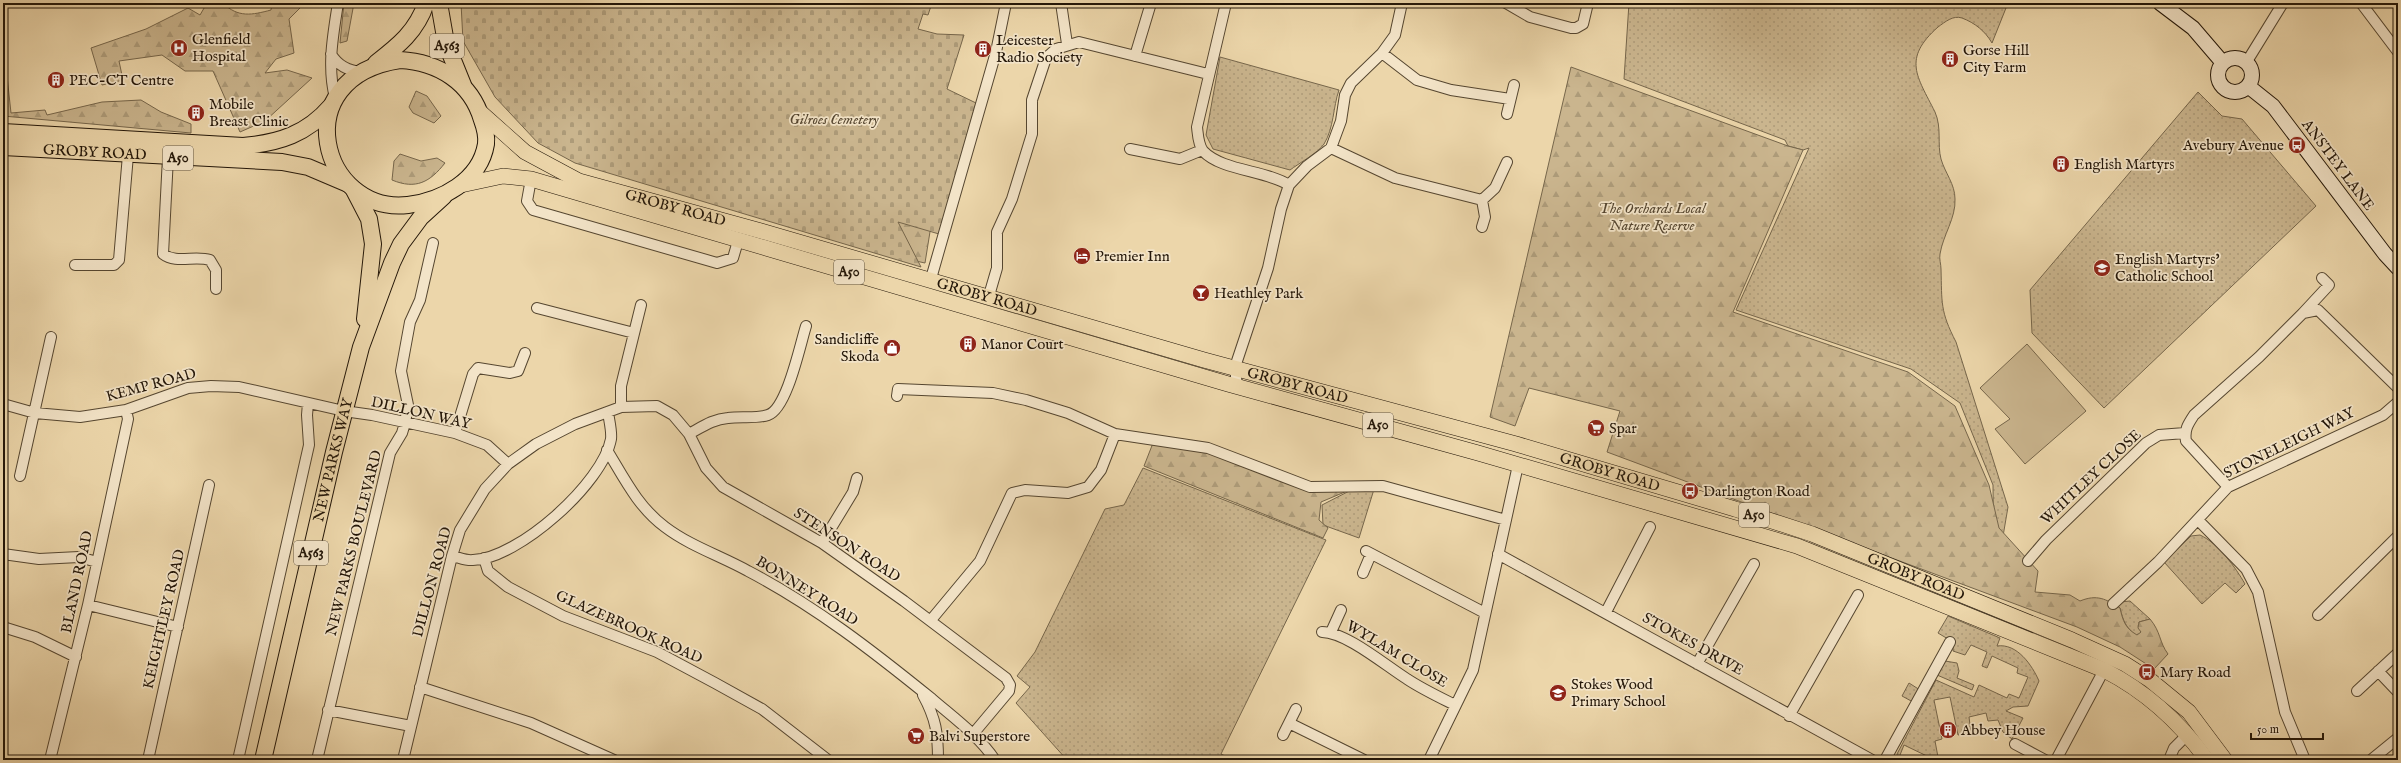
<svg xmlns="http://www.w3.org/2000/svg" width="2401" height="763" viewBox="0 0 2401 763" font-family="'IM FELL English',serif">
<style>
.green{fill:url(#green-dots);stroke:#76664b}
.forest{fill:url(#forest-firs);stroke:#76664b}
.cemetery{fill:url(#cemetery-stones);stroke:#76664b}
.pitch{fill:#cab58e;stroke:#76664b}
.lines{fill:none;stroke-linecap:round;stroke-linejoin:round}
.minor-casing{stroke:#554630;stroke-width:12}
.secondary-casing{stroke:#231608;stroke-width:16}
.primary-casing{stroke:#231608;stroke-width:16}
.trunk-casing{stroke:#231608;stroke-width:18}
.minor{stroke:#f3e4c8;stroke-width:10}
.secondary{stroke:#f3e4c8;stroke-width:14}
.primary{stroke:#ecd6aa;stroke-width:15}
.trunk{stroke:#ecd6aa;stroke-width:16}
.labels{text-anchor:middle;dominant-baseline:central;stroke-width:3.5;stroke-linejoin:round;paint-order:stroke}
.shield{fill:#f3e4c8;stroke:#615442;stroke-width:1}
.shield-label{font-size:14px;font-weight:bold;fill:#231608}
.poi-label{font-size:15px;fill:#231608;stroke:#f3e4c8;text-anchor:start}
.park-label{font-size:15px;font-style:italic;fill:#554630;stroke:#f3e4c8}
.street-label{font-size:15px;fill:#231608;stroke:#f3e4c8}
</style>
<defs>
<pattern id="green-dots" width="8" height="8" patternUnits="userSpaceOnUse"><rect width="8" height="8" fill="#cab58e"/><path d="M2 2h.1M6 6h.1" fill="none" stroke="#ad9b79" stroke-width="1.8" stroke-linecap="round"/></pattern>
<pattern id="forest-firs" width="22" height="20" patternUnits="userSpaceOnUse"><rect width="22" height="20" fill="#cab58e"/><path d="M5 1l3.5 6h-7zM16 11l3.5 6h-7z" fill="#ad9b79"/></pattern>
<pattern id="cemetery-stones" width="16" height="16" patternUnits="userSpaceOnUse"><rect width="16" height="16" fill="#cab58e"/><path d="M2 7V4a2 2 0 0 1 4 0v3zM10 15v-3a2 2 0 0 1 4 0v3z" fill="#ad9b79"/></pattern>
</defs>
<rect width="100%" height="100%" fill="#ecd6aa"/>
<filter id="stains"><feTurbulence type="fractalNoise" baseFrequency=".005" numOctaves="4"/><feColorMatrix values="0 0 0 0 .2 0 0 0 0 .09 0 0 0 0 .02 0 0 0 .5 -.17"/></filter>
<radialGradient id="worn" r=".72"><stop offset=".6" stop-color="#630" stop-opacity="0"/><stop offset="1" stop-color="#630" stop-opacity=".3"/></radialGradient>
<path class="green" d="M1629,3h379l-16,40c-7,-12 -17,-20 -30,-25 -9,-3 -17,4 -24,9 -36,32 -21,49 -3,85 7,16 2,32 6,47 4,14 14,25 14,40 1,19 -12,36 -15,55 -1,5 1,10 1,15 1,34 -1,42 15,73l52,165 -14,82 -1,-104 -33,-82 -49,-34 -175,-59 73,-162 -6,2 -15,-4 -3,-6 -161,-61z
M1220,57l119,33c-6,17 -5,38 -15,54 -5,8 -26,20 -34,26l-77,-21 -7,-14z
M2198,92l24,24 20,3 74,87 -212,202 -72,-75 -2,-43z
M1143,468l183,72 -105,214 12,6h-166l-51,-57 14,-16 -13,-11 18,-24 70,-143 19,-4z
M1359,486h16l-16,52 -36,-13 -1,-20z
M2200,535c18,8 36,33 45,49l-9,9 -11,-10 -23,21 -38,-42 27,-26z
M2130,601l20,18 -11,3 2,10 -4,4c-11,-8 -14,-15 -17,-28l-3,-2 3,-4z
M1948,616l52,22 -3,8c20,-3 35,19 42,35l-11,25 -15,1 -7,4 17,7 -11,21 -9,-7 -5,-12 -10,1 -2,-8 -17,4 2,16 -13,2 -8,-38 -16,3 8,39 -7,2 3,16 -7,1 -27,-13 -6,15 -1,-6 39,-74 38,17 5,-12 28,13 2,-4 10,4 9,-21 -11,-4 1,-5 -26,-12 -5,12 -5,-2 5,-14 -16,-7 -6,10 -12,-4v-9l-15,-9z
M1945,661l12,2 2,8 -2,7 17,7 -2,5 -35,-15z
M1909,683l11,7 -7,12 -11,-6z"/>
<path class="forest" d="M207,3h16c15,15 29,12 48,7l1,-7h33l-16,16 5,34 -18,6 -11,14 22,-3 25,8 -47,43 -25,11 -27,-61h-28l-23,-16 -43,6 4,19 -21,5 -11,-37 55,-19 42,-21 12,7z
M344,3h10l-7,38 -7,2z
M1571,67l217,79 15,4 -70,162 175,60 47,34 34,79 10,43 39,43 -3,21 35,3 10,6c17,-7 26,-2 40,7 3,13 5,20 17,27l4,-3 -3,-4 1,-6 11,-3c11,13 9,23 18,35l-14,15 -34,-22 -43,-20 -470,-175 13,-41 -91,-23 -14,38 -25,-9z
M3,76h4l4,37 34,-3 2,5 55,-13 39,-2 20,12 30,12v9l-188,-17z
M416,91l11,5 14,20 -7,7 -21,-10 -4,-6z
M845,137l88,76 -8,50 -23,-5z
M400,154l21,7 16,-3 8,5c-15,19 -29,27 -53,17l2,-19z
M1153,443l43,3 112,40h51l-38,16 -2,18 9,8 -5,10 -179,-72z"/>
<path class="cemetery" d="M461,3h471l-4,12 -5,-1 -5,15 19,5 27,1 -17,54 29,14 -37,131 -41,-12 23,45 -346,-104 -37,-20 -43,-46 -32,-56z"/>
<path class="pitch" d="M2027,344l59,67 -61,53 -30,-35 15,-10 -30,-31z"/>
<g class="lines">
<defs>
<path id="minor" d="M1061,3l6,41
M1226,3l-29,124c1,8 1,17 6,24 19,20 62,19 86,34
M1506,3l24,14 41,11h5l7,-4 5,-21
M2361,3l37,49
M1382,53l35,27 34,10 59,9
M331,54c7,12 17,17 31,18
M1135,56l16,-53
M2246,63l37,-60
M335,98c-8,-32 -2,-63 3,-95
M1507,114l7,-29
M1331,148l64,30 87,22
M1130,149l50,10 22,-9
M168,157l-5,97c13,10 32,1 47,6l6,10v19
M531,179l-4,22 6,9 184,53 16,-5 5,-17
M1482,200l13,-12 12,-26
M1482,200l3,17 -3,10
M75,265h39l5,-5 9,-105
M930,282l66,-230 10,-49
M988,299l9,-31v-36l15,-33 20,-65v-34l14,-42 10,-9 23,-7 129,32
M537,308l97,25
M2303,313l26,-28 -7,-7
M1237,386l-2,-19 33,-99 13,-59 8,-24 18,-19 24,-18 10,-27 4,-26 6,-12 31,-30 13,-18 7,-32
M897,396l1,-7 95,4 33,7 42,13 47,21 93,14 102,39 73,-1 123,34
M3,404l32,9 45,4 46,-7 62,-22 23,-2 28,1 105,24 28,4 83,18 32,12 21,19
M621,407l36,-1 16,9 16,19 17,34 17,19 99,56 82,58 102,77 4,7 -1,6 -36,43
M455,433l18,-59 5,-6 32,5 8,-2 7,-18
M689,434c13,-7 24,-15 39,-16 13,-2 28,1 40,-3 19,-6 32,-70 38,-89
M607,450c17,28 31,57 58,77 25,19 56,29 83,44 67,35 126,81 184,128 22,19 47,37 63,61
M20,476l31,-139
M2228,487l-42,-46c-2,-11 2,-17 8,-26l65,-58 44,-44 15,-3 80,78
M2198,520l48,49 12,23 27,120 20,48
M822,543l31,-51 4,-14
M1366,551l119,62
M3,554l36,5 40,-2 18,5
M1498,554l374,206
M452,556c6,1 14,5 21,4 45,-1 130,-77 138,-121 1,-8 -2,-19 -3,-27
M484,558l4,13 20,16 55,29 94,36 58,31 47,26 66,51
M2028,561l18,-21 100,-97 13,-8 26,-2
M1363,573l8,-19
M2113,604l45,-42 70,-75 155,-72 15,-13
M88,605l90,22
M1606,612l44,-85
M2318,615l80,-79
M931,620l49,-59 32,-68 13,-3 43,3 20,-6 13,-17 14,-36
M3,627l32,10 41,20
M1322,632c24,0 64,34 85,47 15,10 32,18 48,26
M1331,632l10,-22
M1697,664l57,-100
M2378,671l20,21
M420,687l111,36 83,37
M2357,691l41,-38
M923,695c13,24 15,38 15,65
M328,710l83,16
M1789,716l69,-121
M1289,723l75,37
M1283,735l13,-26
M2015,744l30,16
M50,760l38,-155 40,-186 -2,-9
M148,760l61,-275
M238,760l71,-315 -2,-30 1,-12
M317,760l73,-307 12,-20 3,-10 3,-18 -7,-34 9,-49 10,-22 13,-57
M403,760l49,-204 8,-26 25,-41 23,-25 28,-20 39,-20 46,-17v-21l20,-81
M1429,760l44,-90 45,-205
M1885,760l65,-118
M2056,760l48,-90
M2169,760l5,-12 14,-14
M2371,760l27,-22"/>
<path id="secondary" d="M2160,3l33,25 30,35
M2218 75a17 17 0 1 1 34 0a17 17 0 1 1-34 0Z
M2248,86l25,20 112,148 13,14"/>
<g id="primary">
<path id="s1" d="M479,111l46,41 54,29 182,50 443,129 312,84 219,65 77,25 260,106 53,24 25,16 39,32 36,48"/>
<path d="M461,185l42,-9 28,3 697,205 250,69 319,93 307,124c43,22 75,51 103,90"/>
</g>
<g id="trunk">
<path d="M439,3l7,40 17,42"/>
<path d="M400,60c38,2 71,22 82,60 3,8 5,15 4,24 -6,37 -45,57 -78,61 -87,10 -124,-128 -8,-145z"/>
<path d="M376,63c22,-17 41,-32 50,-60"/>
<path d="M3,132l240,14c36,-3 64,-12 88,-40"/>
<path id="s2" d="M3,147l279,15 26,5 40,17"/>
<path d="M354,190l15,29 4,25 -8,75"/>
<path id="s3" d="M263,760l71,-308 27,-105 31,-84 9,-19 20,-27 23,-21"/>
</g>
</defs>
<use href="#minor" class="minor-casing"/>
<use href="#secondary" class="secondary-casing"/>
<use href="#primary" class="primary-casing"/>
<use href="#trunk" class="trunk-casing"/>
<use href="#minor" class="minor"/>
<use href="#secondary" class="secondary"/>
<use href="#primary" class="primary"/>
<use href="#trunk" class="trunk"/>
</g>
<defs>
<symbol id="hospital-disc" viewBox="-11 -11 22 22"><circle r="9.5" fill="#8f2418" stroke="#f3e4c8"/><path d="M-5-5h3v3.5h4V-5h3V5h-3V1.5h-4V5h-3Z" fill="#fff"/></symbol>
<symbol id="building-disc" viewBox="-11 -11 22 22"><circle r="9.5" fill="#8f2418" stroke="#f3e4c8"/><path d="M-4-6H4V6H1V3H-1V6H-4ZM-2.5-4.3h1.7v1.8h-1.7ZM.8-4.3h1.7v1.8H.8ZM-2.5-1h1.7V.8h-1.7ZM.8-1h1.7V.8H.8Z" fill="#fff"/></symbol>
<symbol id="bus-disc" viewBox="-11 -11 22 22"><circle r="9.5" fill="#8f2418" stroke="#f3e4c8"/><path d="M-5-6H5V4H4V6H2V4H-2V6H-4V4H-5ZM-3.5-4V0h7V-4ZM-3.5 1.2v1.5H-2V1.2ZM2 1.2v1.5H3.5V1.2Z" fill="#fff"/></symbol>
<symbol id="hotel-disc" viewBox="-11 -11 22 22"><circle r="9.5" fill="#8f2418" stroke="#f3e4c8"/><path d="M-6-4.5h1.5V1H6V5H4.5V3h-9V5H-6ZM-4 0a1.8 1.8 0 1 1 3.6 0ZM.5 0V-2.5h3Q6-2.5 6 0Z" fill="#fff"/></symbol>
<symbol id="school-disc" viewBox="-11 -11 22 22"><circle r="9.5" fill="#8f2418" stroke="#f3e4c8"/><path d="M0-5L7-2L0 1L-7-2ZM-4 1L0 2.5L4 1V4Q0 6-4 4Z" fill="#fff"/></symbol>
<symbol id="bar-disc" viewBox="-11 -11 22 22"><circle r="9.5" fill="#8f2418" stroke="#f3e4c8"/><path d="M-6-5H6L.8 .8V4.5H3.5V6h-7V4.5H-.8V.8Z" fill="#fff"/></symbol>
<symbol id="shop-disc" viewBox="-11 -11 22 22"><circle r="9.5" fill="#8f2418" stroke="#f3e4c8"/><path d="M-5-2.5h2.3a2.7 3.5 0 0 1 5.4 0H5L5.5 6h-11ZM-1.5-2.5h3a1.5 2.3 0 0 0-3 0Z" fill="#fff"/></symbol>
<symbol id="supermarket-disc" viewBox="-11 -11 22 22"><circle r="9.5" fill="#8f2418" stroke="#f3e4c8"/><path d="M-6-5.5h2.5l.6 2H6L4.5 2H-2.5L-4.4-4H-6ZM-1.5 3.2a1.3 1.3 0 1 0 .1 0ZM3 3.2a1.3 1.3 0 1 0 .1 0Z" fill="#fff"/></symbol>
</defs>
<g fill-rule="evenodd">
<use href="#hospital-disc" x="169" y="38" width="20" height="20"/>
<use href="#building-disc" x="973" y="39" width="20" height="20"/>
<use href="#building-disc" x="1940" y="49" width="20" height="20"/>
<use href="#building-disc" x="46" y="70" width="20" height="20"/>
<use href="#building-disc" x="186" y="103" width="20" height="20"/>
<use href="#bus-disc" x="2287" y="135" width="20" height="20"/>
<use href="#building-disc" x="2051" y="154" width="20" height="20"/>
<use href="#hotel-disc" x="1072" y="246" width="20" height="20"/>
<use href="#school-disc" x="2092" y="258" width="20" height="20"/>
<use href="#bar-disc" x="1191" y="283" width="20" height="20"/>
<use href="#building-disc" x="958" y="334" width="20" height="20"/>
<use href="#shop-disc" x="882" y="338" width="20" height="20"/>
<use href="#supermarket-disc" x="1586" y="418" width="20" height="20"/>
<use href="#bus-disc" x="1680" y="481" width="20" height="20"/>
<use href="#bus-disc" x="2137" y="662" width="20" height="20"/>
<use href="#school-disc" x="1548" y="683" width="20" height="20"/>
<use href="#building-disc" x="1938" y="720" width="20" height="20"/>
<use href="#supermarket-disc" x="906" y="726" width="20" height="20"/>
</g>
<g class="labels">
<g class="shield">
<rect x="430" y="34" width="34" height="24" rx="3"/>
<rect x="163" y="146" width="30" height="24" rx="3"/>
<rect x="834" y="260" width="30" height="24" rx="3"/>
<rect x="1363" y="413" width="30" height="24" rx="3"/>
<rect x="1739" y="503" width="30" height="24" rx="3"/>
<rect x="294" y="541" width="34" height="24" rx="3"/>
</g>
<g class="shield-label">
<text x="447" y="46">A563</text>
<text x="178" y="158">A50</text>
<text x="849" y="272">A50</text>
<text x="1378" y="425">A50</text>
<text x="1754" y="515">A50</text>
<text x="311" y="553">A563</text>
</g>
<g class="poi-label">
<text x="192" y="39">Glenfield<tspan x="192" dy="17">Hospital</tspan></text>
<text x="996" y="40">Leicester<tspan x="996" dy="17">Radio Society</tspan></text>
<text x="1963" y="50">Gorse Hill<tspan x="1963" dy="17">City Farm</tspan></text>
<text x="69" y="80">PEC-CT Centre</text>
<text x="209" y="104">Mobile<tspan x="209" dy="17">Breast Clinic</tspan></text>
<text x="2284" y="145" text-anchor="end">Avebury Avenue</text>
<text x="2074" y="164">English Martyrs</text>
<text x="1095" y="256">Premier Inn</text>
<text x="2115" y="259">English Martyrs'<tspan x="2115" dy="17">Catholic School</tspan></text>
<text x="1214" y="293">Heathley Park</text>
<text x="879" y="339" text-anchor="end">Sandicliffe<tspan x="879" dy="17">Skoda</tspan></text>
<text x="981" y="344">Manor Court</text>
<text x="1609" y="428">Spar</text>
<text x="1703" y="491">Darlington Road</text>
<text x="2160" y="672">Mary Road</text>
<text x="1571" y="684">Stokes Wood<tspan x="1571" dy="17">Primary School</tspan></text>
<text x="1961" y="730">Abbey House</text>
<text x="929" y="736">Balvi Superstore</text>
</g>
<g class="park-label">
<text x="834" y="119">Gilroes Cemetery</text>
<text x="1652" y="208">The Orchards Local<tspan x="1652" dy="17">Nature Reserve</tspan></text>
</g>
<g class="street-label">
<text stroke="none"><textPath href="#s2" startOffset="92">GROBY ROAD</textPath></text>
<text transform="translate(2338 165) rotate(53)">ANSTEY LANE</text>
<text stroke="none"><textPath href="#s1" startOffset="223">GROBY ROAD</textPath></text>
<text stroke="none"><textPath href="#s1" startOffset="547">GROBY ROAD</textPath></text>
<text transform="translate(151 385) rotate(-15)">KEMP ROAD</text>
<text stroke="none"><textPath href="#s1" startOffset="870">GROBY ROAD</textPath></text>
<text transform="translate(421 413) rotate(13)">DILLON WAY</text>
<text transform="translate(2289 443) rotate(-26)">STONELEIGH WAY</text>
<text stroke="none"><textPath href="#s3" startOffset="308">NEW PARKS WAY</textPath></text>
<text stroke="none"><textPath href="#s1" startOffset="1194">GROBY ROAD</textPath></text>
<text transform="translate(2091 477) rotate(-43)">WHITLEY CLOSE</text>
<text transform="translate(354 543) rotate(-76)">NEW PARKS BOULEVARD</text>
<text transform="translate(847 545) rotate(33)">STENSON ROAD</text>
<text stroke="none"><textPath href="#s1" startOffset="1518">GROBY ROAD</textPath></text>
<text transform="translate(77 582) rotate(-78)">BLAND ROAD</text>
<text transform="translate(432 582) rotate(-75)">DILLON ROAD</text>
<text transform="translate(807 591) rotate(32)">BONNEY ROAD</text>
<text transform="translate(164 619) rotate(-77)">KEIGHTLEY ROAD</text>
<text transform="translate(629 627) rotate(24)">GLAZEBROOK ROAD</text>
<text transform="translate(1693 644) rotate(29)">STOKES DRIVE</text>
<text transform="translate(1397 654) rotate(31)">WYLAM CLOSE</text>
</g>
</g>
<rect width="2401" height="763" fill="none" stroke="#ecd6aa" stroke-width="16"/>
<rect x="4" y="4" width="2393" height="755" fill="none" stroke="#231608" stroke-width="2"/>
<rect x="8" y="8" width="2385" height="747" fill="none" stroke="#231608"/>
<path d="M2251 733v6h72v-6" fill="none" stroke="#231608" stroke-width="2"/>
<text x="2257" y="733" font-size="12" fill="#231608" stroke="#f3e4c8" stroke-width="3" paint-order="stroke">50 m</text>
<rect width="100%" height="100%" filter="url(#stains)"/>
<rect width="100%" height="100%" fill="url(#worn)"/>
</svg>
